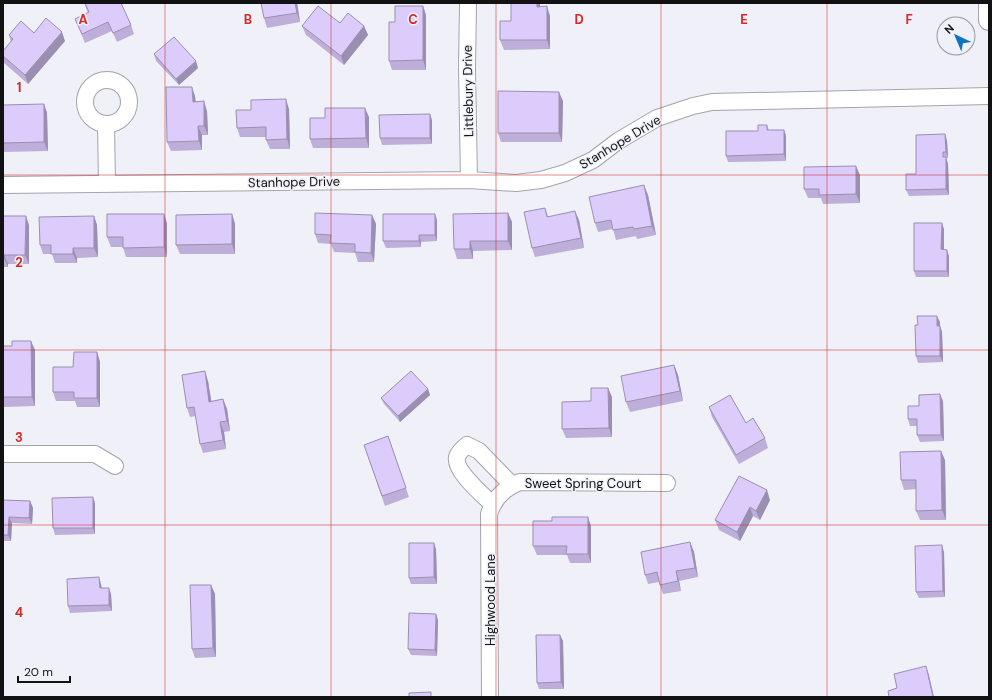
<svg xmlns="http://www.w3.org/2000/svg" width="992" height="700" viewBox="0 0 992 700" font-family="'DM Sans',sans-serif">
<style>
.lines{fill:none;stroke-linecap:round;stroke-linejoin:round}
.minor-casing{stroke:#a4a4ab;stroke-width:18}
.tertiary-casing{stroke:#a4a4ab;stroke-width:22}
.minor{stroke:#fff;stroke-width:16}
.tertiary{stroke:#fff;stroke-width:20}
.wall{fill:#bdafd9}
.shaded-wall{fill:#9a8fb0}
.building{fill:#dcccfc;stroke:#9a8fb0}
.grid{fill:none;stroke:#d62828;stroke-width:1;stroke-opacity:0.55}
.labels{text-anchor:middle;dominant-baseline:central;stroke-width:3;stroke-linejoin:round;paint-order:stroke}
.street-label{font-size:13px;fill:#121214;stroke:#f0f0f8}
.grid-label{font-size:13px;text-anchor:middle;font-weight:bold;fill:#d62828;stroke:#f0f0f8;stroke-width:3;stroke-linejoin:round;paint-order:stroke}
</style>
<rect width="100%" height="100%" fill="#f0f0f8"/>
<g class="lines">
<defs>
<path id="minor" d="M468,3l-1,65 2,112
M85 102a22 22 0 1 1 44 0a22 22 0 1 1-44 0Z
M106,124l1,60
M3,185l466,-5 47,3 25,-3 24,-7 28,-13 25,-19 39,-23 36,-12 19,-4 277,-6
M3,454h92l20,12
M492,504c-9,-9 -38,-33 -35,-47 2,-6 6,-8 10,-12l12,6 33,34
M490,697l-1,-183c5,-16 15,-26 31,-32l147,1"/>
<path id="tertiary" d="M989,3v17"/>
</defs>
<use href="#minor" class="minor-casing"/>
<use href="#tertiary" class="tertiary-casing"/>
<use href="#minor" class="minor"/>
<use href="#tertiary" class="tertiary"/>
</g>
<path class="wall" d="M84,3h37l10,22 3,9 -17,8 -5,-11 -27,12 -10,-24 13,-6z
M297,3l3,19 -33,6 -3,-10z
M423,6l3,9v55h-34l-3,-9 6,-39z
M540,6l10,10v33l-46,1 -4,-10 11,-19z
M340,23l24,3 4,9 -24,30 -38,-30 -4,-9z
M34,33l31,8 -37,43 -24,-21 -1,-3v-9l8,-9 -2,-7z
M154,54l44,14 -19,17 -23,-24z
M195,96l1,6 11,9 1,24h-6v15l-31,1 -4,-9z
M563,101l-1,41h-61l-3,-9z
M44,104l3,9 1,38 -45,1v-31z
M289,109l1,40h-20l-4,-9v-3h-26l-3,-9z
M369,117v31h-56l-3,-9z
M432,120v24l-50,1 -2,-7z
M767,125l2,5h15l2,6v25l-58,1 -2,-6 32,-25z
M945,134l2,7 1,17h-2l2,6 1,31 -40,1 -3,-6z
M860,175v28l-37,1 -2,-6h-13l-4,-9z
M648,195l8,40 -19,4 -1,-3 -20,4 -3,-11 -15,3 -3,-9z
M545,208l3,8 31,4 5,28 -49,9 -3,-9z
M508,213l4,9v28l-39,1v8h-16l-3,-10z
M232,214l3,10v30h-55l-4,-9z
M372,215l4,9 -2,38h-16l-3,-9 -21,-1 -3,-8 -13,-1 -3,-9z
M3,216l26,9v39h-21v3h-5z
M94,216l3,9 1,32 -21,1v5h-22l-3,-9h-9l-3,-9z
M437,220v21l-16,1v5l-35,1 -3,-7z
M167,223v34h-41l-3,-10h-12l-4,-10z
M944,229v20l5,7v21h-33l-2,-6z
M940,322v4l2,6 1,30 -25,1 -2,-7z
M3,346h9l23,4v56l-31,1 -1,-4z
M97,352l3,10v45h-23l-2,-6h-19l-3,-9 20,-25z
M674,365l4,10 5,26 -53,11 -4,-10z
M208,381l3,20 12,-2 4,10 3,22 -6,1 2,17 -23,4 -3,-9 -4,-28 -6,1 -3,-9z
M608,388l4,9v40l-46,1 -4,-9 29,-28z
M428,389l2,6 -30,27 -16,-18 -3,-6z
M943,401l1,40 -24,1 -3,-7v-9h-7l-2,-7z
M709,407l37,16 19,15 3,10 -29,16 -27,-47z
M388,436l21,61 -24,9 -21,-61z
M945,460l1,60h-26l-4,-9v-22l-12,1 -3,-10z
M3,500l27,1 3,7 -1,16 -20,-1 -1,18h-8z
M770,500l-10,20 -7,-4 -13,25 -21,-11 -4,-10z
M95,503v31l-40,1 -2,-7z
M591,526v37h-21l-3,-8h-30l-4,-9z
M690,542l4,10 4,25 -19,4 2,10 -18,3 -4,-12 -11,2 -3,-9z
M436,549l1,35h-26l-2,-6z
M944,552l1,45 -26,1 -3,-6z
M101,584l1,4 9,6 1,17 -42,2 -2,-7z
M211,585l4,9 1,63 -21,1 -3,-9z
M438,620l-1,36 -26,-1 -3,-6z
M560,635l3,6 1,48h-25l-2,-6z"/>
<path class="shaded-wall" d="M295,3h2l3,19 -3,-9z
M537,3h3v13l-3,-9z
M423,6l3,9v55l-3,-10z
M547,6l3,10v33l-3,-9z
M364,26l4,9 -24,30 -3,-9z
M62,32l3,9 -37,43 -3,-9z
M196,61l2,7 -19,17 -3,-6z
M192,87l3,9 1,15 -3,-9z
M559,92l4,9 -1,41 -3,-9z
M286,99l3,10 1,40 -3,-10z
M204,101l3,10 1,24 -4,-9z
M44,104l3,9 1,38 -4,-9z
M365,108l4,9v31l-3,-10z
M430,114l2,6v24l-2,-6z
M198,126l4,9v15l-3,-9z
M784,130l2,6v25l-2,-7z
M945,134l2,7 1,17 -2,-6z
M946,157l2,7 1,31 -3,-6z
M856,166l4,9v28l-4,-9z
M644,185l4,10 8,40 -4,-9z
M575,211l4,9 5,28 -3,-10z
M508,213l4,9v28l-4,-9z
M164,214l3,9v34l-3,-10z
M232,214l3,10v30l-3,-10z
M435,214l2,6v21l-2,-6z
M372,215l4,9 -2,38 -3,-9z
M26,216l3,9v39l-4,-9z
M94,216l3,9 1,32 -4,-9z
M942,223l2,6v27l-3,-7z
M419,235l2,7v5l-2,-6z
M470,241l3,10v8l-3,-10z
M73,248l4,10v5l-4,-9z
M947,250l2,6v21l-2,-6z
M4,255l4,9v3l-4,-9z
M937,316l3,6v10l-3,-6z
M940,326l2,6 1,30 -3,-6z
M31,341l4,9v56l-3,-9z
M97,352l3,10v45l-3,-9z
M674,365l4,10 5,26 -3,-10z
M205,371l3,10 5,30 -4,-9z
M608,388l4,9v40l-3,-9z
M428,389l2,6 -30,27 -2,-6z
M940,394l3,7 1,40 -3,-6z
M223,399l4,10 3,22 -3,-10z
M220,422l4,10 2,17 -3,-9z
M941,451l4,9 1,60 -4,-10z
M767,490l3,10 -10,20 -4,-9z
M93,497l2,6v31l-2,-6z
M30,501l3,7 -1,16 -3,-6z
M750,507l3,9 -13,25 -3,-9z
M9,517l3,6 -1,18 -3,-6z
M588,517l3,9v37l-3,-9z
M690,542l4,10 4,25 -3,-9z
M434,543l2,6 1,35 -3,-7z
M942,545l2,7 1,45 -2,-6z
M676,571l3,10 2,10 -3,-10z
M99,577l2,7 1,11 -2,-7z
M211,585l4,9 1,63 -3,-9z
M109,588l2,6 1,17 -3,-6z
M436,614l2,6 -1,36 -2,-6z
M560,635l3,6 1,48 -3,-7z
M926,666l3,9 5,22h-1z"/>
<path class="building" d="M85,3h36l10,22 -18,8 -5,-11 -26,12 -7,-15 14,-7z
M261,3h34l2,10 -33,5z
M511,3h26v4l10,-1v34h-47v-19h11z
M318,6l22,17 8,-10 16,13 -23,30 -39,-30z
M395,6h28v54l-34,1v-39h6z
M46,18l16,14 -37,43 -22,-19v-5l10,-12 -4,-4 12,-14 13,12z
M174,37l22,24 -20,18 -22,-25z
M166,87h26l1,15 11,-1v25h-6l1,15 -32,1z
M498,91l61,1v41h-61z
M286,99l1,40 -21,1v-13l-29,1 -1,-18h15v-10z
M44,104v38l-41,1v-38z
M325,108h40l1,30 -56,1v-21h15z
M430,114v24h-50l-1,-23z
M758,125h9v5h17v24l-58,2v-25h32z
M945,134l1,18h-3v5h3v32l-40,1v-16h10v-39z
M856,166v28l-37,1v-6h-15v-22z
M644,185l8,41 -18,3 -1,-2 -20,3 -2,-10 -16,3 -6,-26z
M545,208l2,9 28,-6 6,27 -49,10 -8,-36z
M315,213l57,2 -1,38 -16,-1v-8l-25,-1 1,-8 -16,-1z
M508,213v28h-38v8h-16l-1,-35z
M107,214h57v33l-41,1v-11h-16z
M232,214v30l-56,1v-30z
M383,214h52v21h-16v6h-36z
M3,216h23l-1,39h-21v3h-1z
M94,216v32h-21v6h-22v-9h-11l-1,-28z
M914,223h28l-1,26 6,1v21h-33z
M917,316h20v10h3v30h-24l-1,-31h3z
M12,341h19l1,56h-29v-51h9z
M74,352h23v46h-23v-6h-21v-25h20z
M674,365l6,26 -54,11 -5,-26z
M205,371l4,31 14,-3 4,22 -7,1 3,18 -23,4 -6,-37 -7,1 -5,-33z
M411,371l17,18 -30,27 -17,-18z
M591,388h17l1,40 -47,1v-27l29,-1z
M940,394l1,41h-24v-16h-9v-13h11v-11z
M730,395l16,28 7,-5 12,20 -29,17 -27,-48z
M388,436l18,52 -24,8 -18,-51z
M941,451l1,59 -26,1v-31h-15l-1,-28z
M739,476l28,14 -11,21 -6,-4 -13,25 -22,-12z
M93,497v31h-40l-1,-30z
M3,500l27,1 -1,17 -20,-1 -1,18h-5z
M552,517h36v37h-22l1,-8h-34v-25h19z
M690,542l5,26 -19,3 2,10 -18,4 -3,-13 -12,3 -4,-23z
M409,543h25v34l-25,1z
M942,545l1,46 -27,1 -1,-46z
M99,577l1,11h9v17l-41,1 -1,-27z
M190,585h21l2,63 -21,1z
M409,613l27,1 -1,36 -27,-1z
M536,635h24l1,47 -24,1z
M926,666l7,31h-44l-1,-6 9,-3 -3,-14z
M431,692v5h-22v-4z"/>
<path class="grid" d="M165,3v694M331,3v694M496,3v694M661,3v694M827,3v694M3,175h986M3,350h986M3,525h986"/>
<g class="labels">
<g class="street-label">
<text transform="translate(468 91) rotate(-91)">Littlebury Drive</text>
<text transform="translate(620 142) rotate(-31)">Stanhope Drive</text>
<text transform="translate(294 182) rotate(-1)">Stanhope Drive</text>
<text x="583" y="483">Sweet Spring Court</text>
<text transform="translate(490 600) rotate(-90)">Highwood Lane</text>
</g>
</g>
<g class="grid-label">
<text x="83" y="24">A</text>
<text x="248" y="24">B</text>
<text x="413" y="24">C</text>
<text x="579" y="24">D</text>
<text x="744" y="24">E</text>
<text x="909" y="24">F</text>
<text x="19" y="92">1</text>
<text x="19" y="267">2</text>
<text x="19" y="442">3</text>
<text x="19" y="617">4</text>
</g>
<rect width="992" height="700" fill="none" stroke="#121214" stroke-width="8"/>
<g transform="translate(956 36) rotate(316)"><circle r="19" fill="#f0f0f8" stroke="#97979d"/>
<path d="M0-3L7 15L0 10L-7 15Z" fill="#0e73bf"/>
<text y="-6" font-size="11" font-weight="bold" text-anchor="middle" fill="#121214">N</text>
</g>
<path d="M18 676v6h52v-6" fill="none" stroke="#121214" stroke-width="2"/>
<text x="24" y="676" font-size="12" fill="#121214" stroke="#f0f0f8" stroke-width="3" paint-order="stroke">20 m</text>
</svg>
